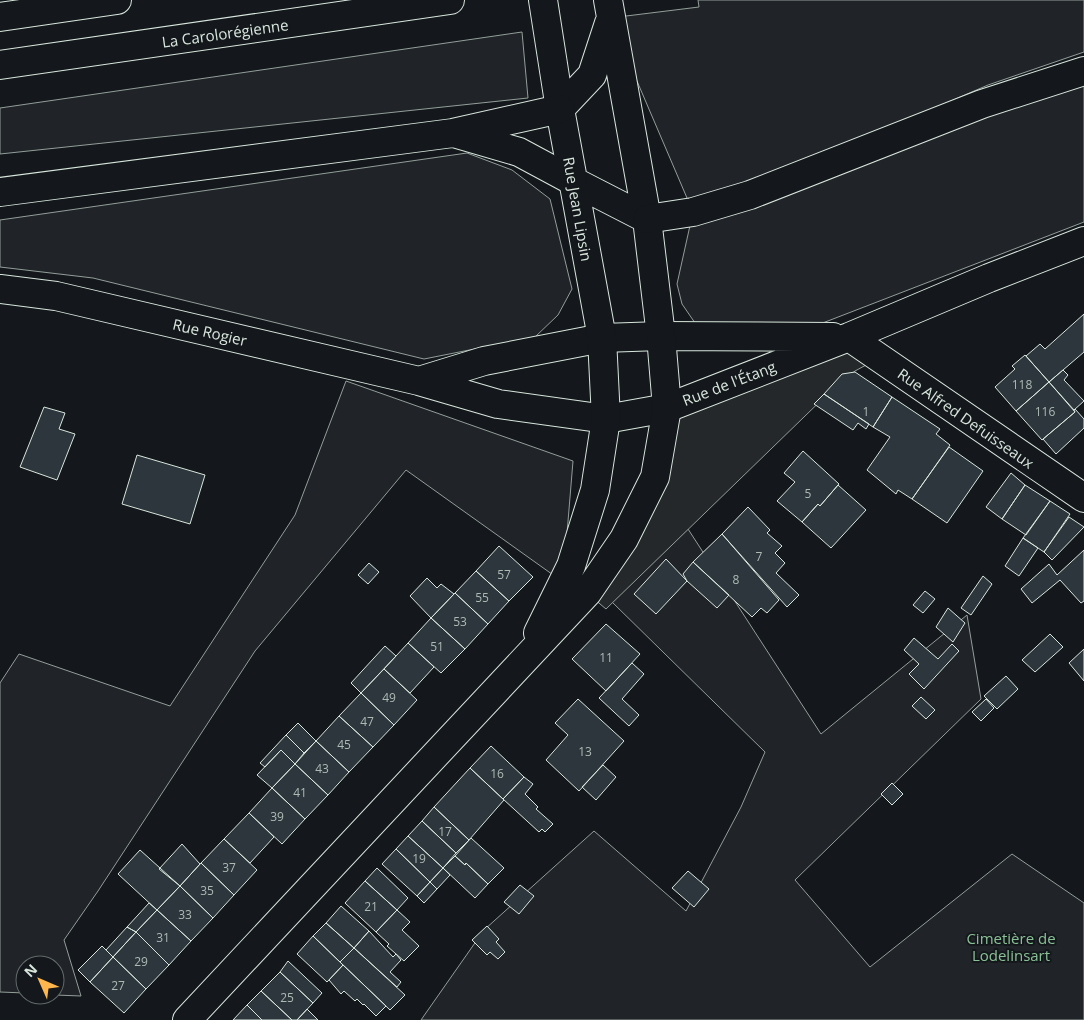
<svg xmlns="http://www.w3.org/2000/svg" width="1084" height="1020" viewBox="0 0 1084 1020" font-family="'Open Sans',sans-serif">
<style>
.green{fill:#202428;stroke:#939e99}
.parking{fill:#24282b;stroke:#939e99}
.building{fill:#2c363c;stroke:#d8e6dc}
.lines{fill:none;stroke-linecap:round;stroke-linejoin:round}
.minor-casing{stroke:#d8e6dc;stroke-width:30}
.tertiary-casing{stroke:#d8e6dc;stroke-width:30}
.motorway-casing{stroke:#d8e6dc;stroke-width:30}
.minor{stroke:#14181c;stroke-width:28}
.tertiary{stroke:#14181c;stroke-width:28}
.motorway{stroke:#14181c;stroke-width:28}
.labels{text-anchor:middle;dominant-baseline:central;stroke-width:4;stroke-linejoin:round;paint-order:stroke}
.number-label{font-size:12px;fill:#adbab4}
.street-label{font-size:15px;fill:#d8e6dc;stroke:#14181c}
.park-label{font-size:15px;fill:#8ac095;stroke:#14181c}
</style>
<rect width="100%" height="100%" fill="#14181c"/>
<path class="green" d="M698,0h386v52l-96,33 -283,122 379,-132v147l-295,114h-85l-22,-32 -5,-20 16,-72 -83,-194 89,-11z
M522,32l6,66 -528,56v-46z
M467,153l45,17 38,29 22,90 -14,26 -23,22 -111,22 -331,-81 -93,-11v-47z
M346,381l227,80 -10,121 -157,-112 -151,181 -157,240 -34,49 17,56 -26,-1v-30h-30v28l-25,-1v-309l19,-29 151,52 125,-191z
M688,529l133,205 146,-119 14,84 -186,181 75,87 142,-113 72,49v117h-663l63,-90 110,-99 92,80 55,-104 24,-55 -153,-150z"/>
<path class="parking" d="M849,337l30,21 -24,13 -18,14 -231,224 -19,-16 37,-54 43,-131z"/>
<path class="building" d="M1084,314v38l-35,30 -23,-26 14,-12 5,5z
M1025,355l24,27 -33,29 -21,-24 20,-18 -3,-3z
M1063,370l5,5 -4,5 20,21 -10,9 -25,-28z
M855,372l37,25 -19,30 -49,-33 18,-20z
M1049,382l26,30 -33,28 -26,-29z
M824,394l45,30 -3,5 -8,-6 -5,7 -39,-26z
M892,397l48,32 -4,5 14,11 -38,54 -14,-9 -2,4 -29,-24 23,-33 -17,-10z
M44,407l21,6 -6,16 16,5 -18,46 -37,-13z
M1075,409l9,10v9l-28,26 -13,-15 32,-27 -1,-2z
M949,447l34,24 -36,52 -35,-24z
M803,451l36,33 -19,22 -2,-2 -16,18 -25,-21 18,-19 -11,-9z
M137,455l68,20 -15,49 -68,-20z
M1011,473l14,12 -23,34 -16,-12z
M838,485l28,25 -35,38 -29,-26 16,-18 2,2z
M1025,485l25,16 -24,34 -24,-16z
M1050,501l20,13 -26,38 -21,-14z
M748,507l22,23 -3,3 15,13 -7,7 10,10 -9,10 23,22 -12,12 -65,-73z
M1069,517l15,10 -32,33 -8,-8z
M722,534l57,66 -12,13 -6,-5 -9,9 -59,-55z
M1023,538l15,10 -19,28 -14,-10z
M499,546l34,31 -24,24 -33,-30z
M1084,550v51l-3,2 -21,-23 -28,23 -11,-14 28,-25 8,11z
M666,559l21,22 -31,33 -22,-20z
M693,562l36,33 -12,13 -30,-27 -4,-7z
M369,563l10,9 -11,12 -10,-9z
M476,571l33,30 -21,23 -33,-31z
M983,576l9,8 -21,31 -10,-7z
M427,578l10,10 4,-4 13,10 -23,24 -21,-22z
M925,591l10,8 -12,14 -10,-8z
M455,593l33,31 -23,25 -34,-31z
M948,608l17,15 -12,19 -17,-15z
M431,618l34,31 -24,24 -33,-30z
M606,624l34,30 -34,37 -34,-32z
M1050,634l13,13 -28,25 -13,-12z
M914,638l24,21 14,-15 7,7 -35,38 -15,-15 10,-10 -15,-14z
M408,643l26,24 -24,26 -26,-24z
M385,646l11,10 -35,37 -10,-10z
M1084,649v32l-15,-18z
M632,663l12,11 -22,25 17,16 -10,11 -30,-28z
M384,669l33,31 -23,25 -33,-32z
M1006,676l12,13 -21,20 -13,-13z
M361,693l33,32 -21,22 -34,-31z
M921,697l14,13 -9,9 -14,-13z
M578,699l46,42 -45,50 -33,-31 22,-25 -13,-12z
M986,699l8,9 -13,13 -9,-9z
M339,716l34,31 -24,25 -33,-31z
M298,723l18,18 -12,12 -18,-18z
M286,735l18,18 -9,11 -14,-14 -16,17 -5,-4z
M316,741l33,31 -21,23 -33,-31z
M491,746l33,31 -21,22 -33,-31z
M281,750l14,14 -23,24 -15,-13z
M295,764l33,31 -23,24 -33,-31z
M603,765l13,12 -20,23 -14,-13z
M470,768l34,32 -35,40 -35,-33z
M524,777l9,7 -8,10 13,13 -2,2 17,15 -8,8 -3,-3 -3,3 -36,-33z
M892,783l11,11 -11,11 -11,-11z
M272,788l33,31 -23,25 -33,-31z
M434,807l35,33 -13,13 -34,-32z
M249,813l25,24 -24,26 -26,-24z
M422,821l34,32 -13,15 -35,-32z
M408,836l35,32 -13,14 -34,-33z
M471,838l33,30 -16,16 -22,-21 -1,2 -10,-9z
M224,839l33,31 -23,25 -33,-32z
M182,844l18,20 -20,22 -21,-17z
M396,849l34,33 -13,14 -35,-32z
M140,850l40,36 -23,24 -39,-36z
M455,856l10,9 1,-2 22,21 -13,14 -32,-30z
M201,863l33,32 -21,23 -33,-32z
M377,868l31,30 -11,12 -32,-29z
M443,868l7,7 -13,14 -7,-7z
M688,871l21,18 -15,18 -22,-19z
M365,881l32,29 -21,22 -31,-29z
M430,882l7,7 -13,14 -7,-7z
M520,885l14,11 -15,18 -15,-12z
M180,886l33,32 -22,23 -34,-31z
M149,903l8,7 -21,22 -9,-5z
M341,906l28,25 -15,17 -28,-25z
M157,910l34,31 -22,24 -33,-33z
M397,910l13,12 -8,8 17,16 -15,15 -17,-15 2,-2 -13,-12z
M326,923l28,25 -14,14 -27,-26z
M487,926l12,13 -3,3 9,10 -7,7 -8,-7 -3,3 -15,-15z
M127,927l9,5 -23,25 -7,-7z
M369,931l24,26 3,-3 5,6 -11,12 11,10 -4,5 -43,-39z
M136,932l33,33 -23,24 -33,-32z
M313,936l30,29 -16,17 -30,-28z
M102,946l11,11 -23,25 -12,-12z
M354,948l51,47 -15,15 -50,-48z
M113,957l33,32 -22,24 -34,-31z
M288,961l34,32 -9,10 -33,-31z
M343,965l43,41 -10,10 -12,-12 -1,1 -6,-6 -2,2 -11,-10 -3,3 -12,-14z
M280,972l33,31 -16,17h-5l-31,-29z
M261,991l31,29h-30l-15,-15z
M247,1005l15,15h-29z
M307,1009l11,11h-21z"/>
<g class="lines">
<defs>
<path id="minor" d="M0,289l56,7 363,85 79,23 108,15 61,-11 182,-71 140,-59 95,-37
M849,337l235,161
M419,381l65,-20 118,-23 59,-2 172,1"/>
<path id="tertiary" d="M560,109l32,-34 17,-52
M573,181l74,38
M538,633l33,-67 24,-76 11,-71 -4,-81 -42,-229 -17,-109
M187,1020l400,-427 37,-54 31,-62 12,-69 -6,-72 -14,-117 -39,-219"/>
<path id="motorway" d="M0,17l117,-17
M0,65l450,-65
M454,133l65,19 54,29
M0,192l453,-59 107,-24
M647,219l46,-7 57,-17 232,-91 102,-33"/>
</defs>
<use href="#minor" class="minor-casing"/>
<use href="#tertiary" class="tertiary-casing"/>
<use href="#motorway" class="motorway-casing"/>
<use href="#minor" class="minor"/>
<use href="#tertiary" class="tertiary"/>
<use href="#motorway" class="motorway"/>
</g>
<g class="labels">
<g class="number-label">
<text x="1022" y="384">118</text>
<text x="866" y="411">1</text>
<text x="1045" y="411">116</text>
<text x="808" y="493">5</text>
<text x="759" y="556">7</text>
<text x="504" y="574">57</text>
<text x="736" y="579">8</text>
<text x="482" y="597">55</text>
<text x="460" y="621">53</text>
<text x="437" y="646">51</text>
<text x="606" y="657">11</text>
<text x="389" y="697">49</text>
<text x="367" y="721">47</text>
<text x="344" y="744">45</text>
<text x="585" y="751">13</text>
<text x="322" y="768">43</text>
<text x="497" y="773">16</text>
<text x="300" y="792">41</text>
<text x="277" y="816">39</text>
<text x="445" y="831">17</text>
<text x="419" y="858">19</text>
<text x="229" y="867">37</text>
<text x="207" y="890">35</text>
<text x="371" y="906">21</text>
<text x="185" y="914">33</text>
<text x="163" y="937">31</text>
<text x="141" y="961">29</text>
<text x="118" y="985">27</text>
<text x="287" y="997">25</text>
</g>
<g class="street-label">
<text transform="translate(225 33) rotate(-8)">La Carolorégienne</text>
<text transform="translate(578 209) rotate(80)">Rue Jean Lipsin</text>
<text transform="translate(210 332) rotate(13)">Rue Rogier</text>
<text transform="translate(729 383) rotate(-21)">Rue de l'Étang</text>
<text transform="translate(966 418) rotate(35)">Rue Alfred Defuisseaux</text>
</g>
<g class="park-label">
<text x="1011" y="938">Cimetière de<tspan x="1011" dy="17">Lodelinsart</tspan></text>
</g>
</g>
<g transform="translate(40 980) rotate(315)"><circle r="24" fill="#14181c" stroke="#626a69"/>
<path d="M0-4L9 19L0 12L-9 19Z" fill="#ffb74d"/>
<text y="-8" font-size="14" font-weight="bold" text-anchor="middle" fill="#d8e6dc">N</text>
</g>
</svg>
